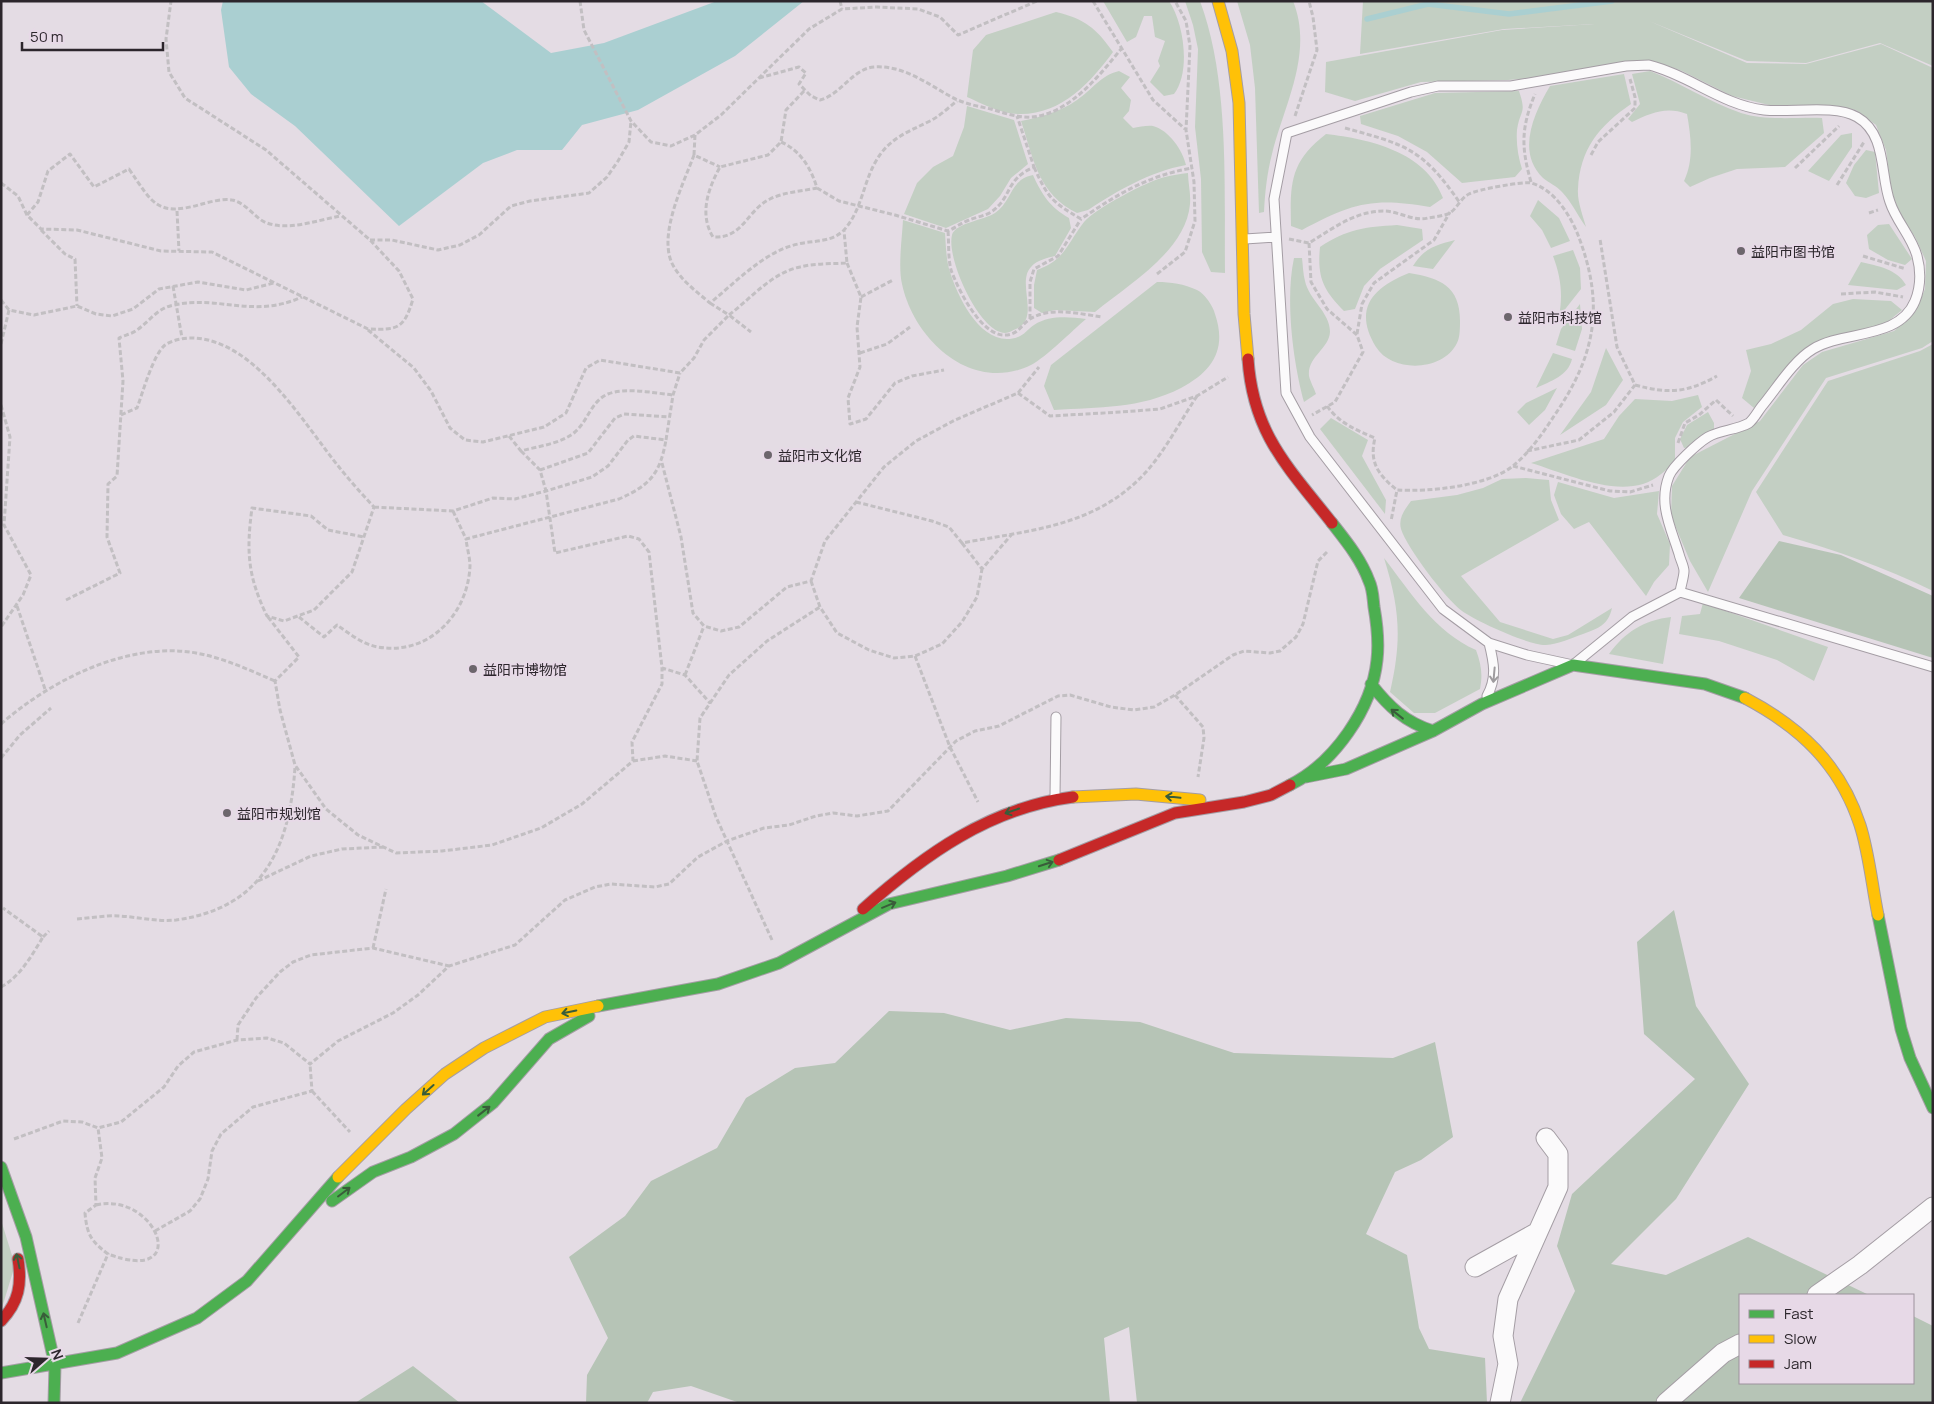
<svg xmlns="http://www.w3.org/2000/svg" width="1934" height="1404" viewBox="0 0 1934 1404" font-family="Manrope,'Noto Sans SC',sans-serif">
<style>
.green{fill:#c3cfc3}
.forest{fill:#b6c4b6}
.water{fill:#aacfd1}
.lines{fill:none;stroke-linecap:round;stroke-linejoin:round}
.stream{stroke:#aacfd1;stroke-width:5.5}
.lane-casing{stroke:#a49da4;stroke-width:11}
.street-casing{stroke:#a49da4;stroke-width:21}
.fast-casing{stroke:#a49da4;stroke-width:13}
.slow-casing{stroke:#a49da4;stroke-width:13}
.jam-casing{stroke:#a49da4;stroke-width:13}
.path{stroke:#c2bfc2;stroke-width:3;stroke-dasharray:5 2.5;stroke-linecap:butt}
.lane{stroke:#fbfafb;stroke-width:9}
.street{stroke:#fbfafb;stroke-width:19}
.fast{stroke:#4caf50;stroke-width:11}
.slow{stroke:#ffc107;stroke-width:11}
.jam{stroke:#c62828;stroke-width:11}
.oneway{stroke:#9e9b9e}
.oneway2{stroke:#395d3a}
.poi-dot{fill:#6c666c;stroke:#e7d9e7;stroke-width:2}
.labels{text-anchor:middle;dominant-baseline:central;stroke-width:4;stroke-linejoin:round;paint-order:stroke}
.poi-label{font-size:14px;fill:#2c262c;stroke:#e7d9e7;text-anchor:start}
</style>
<rect width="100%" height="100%" fill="#e4dce4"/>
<path class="green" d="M1103,1h66c15,22 22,71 5,93l-10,2 -14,-14 10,-16 -2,-5 7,-20 -10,-4 -3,-21h-8l-8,21 -9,5z
M1185,1h15c30,80 24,187 25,272l-14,-1 -9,-20 -1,-73 -6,-52 3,-78 -5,-24z
M1237,1h56c21,52 -9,104 -21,153 -5,19 -7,39 -8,58l-5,1 -4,-125 -5,-43z
M1363,1h570v65l-53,-23 -74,20 -59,-2 -98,-40 98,42 59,1 75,-20 52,24v273l-11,7 -96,30 -74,113 -44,101 -18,-31 -19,-45 1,-30 18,-29 70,-36 43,-56 19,-13 72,-21 21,-19 10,-23 1,-28 -11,-24 -15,-23 -9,-24 -5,-40 -10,-25 -20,-15 -23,-4 -64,-1 -37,-9 -50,-25 -28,-10h-28l-82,16 -36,3 -87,2 -66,19 -30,-9 1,-30 176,-32 93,-6 -91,5 -144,25z
M1056,12c29,7 40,16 57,40 -22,30 -51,62 -92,62 -18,1 -38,-10 -54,-17l6,-47 13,-15z
M1119,71l11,6 -9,11 10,12 -2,11 -6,7 10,10c6,-1 15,-3 20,-2 16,4 30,25 33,39 -37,7 -67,25 -98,45l-11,3c-39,-19 -43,-53 -56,-92 20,-4 39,-9 56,-21 15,-10 24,-25 42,-29z
M1650,71c31,12 59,31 91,42 25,8 56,4 81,5l2,15 -39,34 -48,2 -27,9 -20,9 -6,-6c10,-21 7,-44 3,-67 -21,-8 -36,-1 -55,8l-4,-3 12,-15 -8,-30z
M1624,74l7,30c-32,22 -51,45 -53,85 -1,12 5,27 8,38 -8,-11 -15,-26 -24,-35 -5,-6 -13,-9 -19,-14 -27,-26 -9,-65 7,-92z
M1519,91c8,24 1,18 -2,39 -1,13 1,26 5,39l-7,8 -53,6 -35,-31 -29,-16 -37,-12 -1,-8 75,-23z
M967,106l47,14 14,44 -17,14 -11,18 -12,13 -42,19 -42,-14 13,-31 16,-16 20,-11 11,-29z
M1852,133v14l-23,34 -21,-10 33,-36z
M1326,134c44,5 100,18 117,64l-13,9c-57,-10 -78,-4 -128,23l-11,-4c-1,-43 -1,-64 35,-92z
M1866,150l9,2 4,41 -13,5 -11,-2 -9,-13 8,-18z
M1188,173c0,10 3,21 2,31 -4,47 -61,80 -95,108l-40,-2 -13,3 -8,-5v-23l3,-15c28,-10 30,-26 47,-48 11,-13 63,-41 81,-45 7,-2 15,-3 23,-4z
M1033,175c9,20 17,32 36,43l2,10 -16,28c-8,2 -18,4 -24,11 -15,16 10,51 -15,62 -3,1 -7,4 -11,4 -26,-1 -59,-75 -53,-98 3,-12 33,-15 43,-22 17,-11 15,-34 38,-38z
M1538,200l21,18 11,23 -19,7 -9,-18 -12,-14z
M903,220l42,13c1,13 1,27 5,39 8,26 33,78 68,65 6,-2 10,-8 16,-12 16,-10 34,-8 52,-6 -13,11 -41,39 -55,46 -59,29 -117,-25 -129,-81 -4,-17 0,-46 1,-64z
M1889,224l23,35 -7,6 -17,-5 -19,-11 -2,-14 11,-10z
M1397,225l25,4 1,11 -43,29 -16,17 -9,23 -11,2c-21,-21 -27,-34 -24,-64 27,-18 45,-20 77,-22z
M1455,240l-22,29 -20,-3c11,-18 23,-21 42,-26z
M1573,250l7,18 1,21 -22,28c4,-22 2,-40 -6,-61z
M1294,258h8c1,8 1,16 3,23 4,19 25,31 25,51 -1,17 -23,25 -21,44 1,5 5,12 7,18l-12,8c-11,-40 -19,-103 -10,-144z
M1861,262c17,4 36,7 45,23l-9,5 -49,-5z
M1409,273c31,5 51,13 51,48 0,6 0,17 -3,22 -14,29 -65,30 -81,4 -23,-38 -4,-59 33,-74z
M1157,282c14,0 27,2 40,8 8,4 16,16 18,24 12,35 -2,57 -34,74 -41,21 -82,19 -127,22l-10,-24 7,-21z
M1853,299l38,2 11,9 -17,14 -56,15 -21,8 -18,17 -36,44 -12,-10 9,-27 -5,-21 25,-6 30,-14 32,-26z
M1580,304l2,25 -7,22 -19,-6 5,-16z
M1933,344v247c-49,-24 -98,-41 -150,-56l-27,-43 72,-111 92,-30z
M1606,348l17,32 -17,25 -46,30 31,-43z
M1553,353l19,6c-4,17 -21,22 -36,29z
M1557,388l-12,22 -16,15 -12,-13 9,-9z
M1698,395l4,12 -19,15 -8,16v24c-9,8 -19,18 -32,22 -35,10 -79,-11 -112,-21l73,-24 15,-23 16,-17 37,2z
M1708,412l6,11v7l-16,8 -6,9 -8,1 -4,-9 7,-14z
M1331,418l37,22 -6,16 24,44 -1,14 -65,-85z
M1526,478l23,2 2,20 8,20 -98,56 39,46 53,17 15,-4 44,-27c-4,18 -14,20 -29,26 -11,4 -25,10 -37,11 -16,1 -70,-24 -84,-34 -17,-13 -55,-63 -61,-82 -3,-11 4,-20 10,-28l46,-6 26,-7 19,-9z
M1558,482l56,16 45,-7 -2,23 13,30 -1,21 -15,17 -8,14 -57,-74 -15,7 -13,-15 -7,-19z
M1384,558c27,35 51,74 92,92 5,14 7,24 4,39l-45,24h-21l-24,-21c12,-52 10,-83 -6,-134z
M1703,603l125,44 -14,34 -37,-21 -58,-19 -40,-7 3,-18 18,-2z
M1671,617l-8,47 -54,-10c16,-22 35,-34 62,-37z
M1,1220l14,45 -14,46z"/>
<path class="forest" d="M1779,541l62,14 92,41v62l-194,-60z
M1674,910l22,96 53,78 -73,115 -65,65 55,11 82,-38 121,58h-129v88h173v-67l20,10v77h-413l55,-112 -18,-45 15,-52 123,-115 -51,-45 -7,-92z
M889,1011l55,2 66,17 56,-12 74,4 94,31 159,5 42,-16 18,95 -32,23 -26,12 -29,62 41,21 12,73 10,21 56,9 2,45h-350l-8,-76 -25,11 6,65h-370l-49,-17 -38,6 -6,11h-61l1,-28 21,-37 -39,-81 56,-41 26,-35 66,-33 29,-50 49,-30 40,-5z
M413,1366l47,37h-105z"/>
<path class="water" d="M223,1h258l70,52 53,-10 113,-42h87l-69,55 -97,54 -56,15 -20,25h-45l-34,13 -84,63 -104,-100 -44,-32 -22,-27 -8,-57z"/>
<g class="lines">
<path class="stream" d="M1367,19l61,-15 81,10 103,-13"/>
<defs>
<path id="lane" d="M1649,65c40,10 73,40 115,45 26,3 71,-6 93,7 30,17 23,58 33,85 6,19 22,35 27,54 4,15 4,30 -2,45 -16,39 -71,29 -102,48 -20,12 -36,39 -51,57 -4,5 -8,13 -13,17 -12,7 -29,7 -41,14 -10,6 -35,29 -39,39 -11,28 2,52 10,78 1,5 5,12 5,17 0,6 -3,14 -4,21l-48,25 -59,48 -46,-10 -38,-12 -46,-34 -133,-172 -24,-44 -12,-194 13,-66 124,-41 27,-6h73l115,-20z
M1245,239l31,-2
M1680,592l253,75
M1487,696c10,-18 7,-33 2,-53
M1055,797l1,-80"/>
<path id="street" d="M1475,1267l61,-34
M1817,1295l43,-30 73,-58
M1500,1403l8,-39 -5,-28 5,-37 50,-112v-33l-12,-16
M1666,1403l57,-50 17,-9"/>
<path id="fast" d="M1371,684c18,23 34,38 62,47
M1306,777l40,-8 87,-38 49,-27 91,-39 132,19 40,14
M1290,785c44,-22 82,-76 87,-125 2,-17 0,-36 -3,-53 -1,-8 -1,-18 -5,-26 -8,-22 -23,-40 -37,-58
M1878,915l23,114 9,29 23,50
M598,1006l120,-22 61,-21 110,-59 118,-28 52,-16
M1,1167l25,70 29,128 -1,38
M332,1201l41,-29 38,-15 43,-23 39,-31 56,-64 40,-23
M1,1373l116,-20 80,-35 50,-37 91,-104"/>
<path id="slow" d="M1218,1l14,50 7,52 5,211 4,45
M1745,698c55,29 95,66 115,127 9,28 12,61 18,90
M1073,797l63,-3 64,6
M338,1177l68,-68 39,-35 39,-26 61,-31 53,-11"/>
<path id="jam" d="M1248,359c5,75 40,108 84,164
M1059,860l116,-47 69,-11 27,-7 19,-10
M863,909c61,-54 126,-101 210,-112
M1,1321c18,-19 21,-37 17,-62"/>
</defs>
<use href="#lane" class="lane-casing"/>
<use href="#street" class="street-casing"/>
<use href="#fast" class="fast-casing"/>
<use href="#slow" class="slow-casing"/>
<use href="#jam" class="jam-casing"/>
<path class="path" d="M580,1l4,29 47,91 20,21 20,4 24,-11 26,-20 88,-86 33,-20 35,-2 41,2 22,8 18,18 79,-34
M840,1l2,8
M1093,1l60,99 32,29
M759,78l40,-11 7,6 -7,11 12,12 9,4c22,-6 32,-31 54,-33 28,-2 51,15 74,28 13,8 28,11 43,14 13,4 27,9 41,8 37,-3 68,-42 89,-68
M1295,116l22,-66 -4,-33 -4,-16
M1345,128c61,17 77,20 115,75
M695,135l-1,20 26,12
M781,142c19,8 30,26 36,46 -14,3 -33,4 -47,11 -23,11 -27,40 -57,38 -14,-23 -5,-48 7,-70l48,-12 13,-13 5,-32 19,-20
M694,155c-11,30 -38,83 -20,112 9,15 23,25 36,36 26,-21 55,-52 88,-59 16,-4 33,-1 46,-14 18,-20 19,-47 32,-69 13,-23 32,-29 54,-40 10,-5 19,-14 27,-20
M1591,155l7,-13 37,-34v-11l-5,-18
M1034,167c14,31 18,35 47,52 37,-25 66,-43 111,-51
M1795,168l44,-42
M1531,182c-10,-35 -10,-54 4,-88
M1,183l17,13 9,19 14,14 36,1 84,21 51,1 156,77c30,1 36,0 45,-30l-14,-28 -29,-31 -104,-90 -81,-52 -16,-26 -3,-33 5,-38
M1837,185l27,-43
M817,188l22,13 56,14 53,16c7,-3 13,-8 21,-11 7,-3 16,-4 22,-8 22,-15 13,-32 43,-45l-17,-51
M177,211l2,40
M1869,213l9,-3
M27,215l11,-13 10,-31 22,-17 24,33 35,-18c24,35 28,48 73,35 8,-2 22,-6 30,-4 15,3 23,19 35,23 22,8 51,-3 73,-7
M41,230l24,24 10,5 2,47
M948,231c1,13 0,27 3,39 7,19 30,66 54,65 13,0 16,-10 25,-16 21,-13 50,-5 72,-2
M1289,239l20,4c23,-14 46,-32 75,-32 14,0 30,11 44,7 6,-1 16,-2 22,-5 7,-5 11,-15 19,-19 6,-4 55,-13 62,-11 23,6 39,32 47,52 27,70 18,120 -24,181 -11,17 -25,37 -41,50 -25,20 -84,26 -116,24l-6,31
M370,240h22l46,10 22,-5 19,-10 32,-29 19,-5 59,-8 18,-16 11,-16 11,-19 2,-21
M1309,243l2,39 16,27 30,26 6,17 -28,50 -23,13
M1863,256l43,13
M847,263l14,34 -4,30 3,40 -12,31 2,26 16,-5 29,-36 17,-7 32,-6
M1157,274l28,-22 10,-31 -1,-39 -8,-52 4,-84 -4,-25 -11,-20
M173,286l9,52
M1841,294l34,-2 28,5
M861,297l32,-17
M1,300l8,10
M710,303l19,12c21,-16 44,-43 71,-48 15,-4 32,-3 47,-4l-3,-32
M1030,319v-37l4,-13 24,-13 23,-37
M368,330l46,38 17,23 19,37 15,12 18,2 61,-15 22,-14 20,-45 14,-8 80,13 14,-15 10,-18 25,-25 22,17
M1357,334l5,-30 12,-21 60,-43 16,-28
M1,344l8,-34 25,5 43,-9 19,8 16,2 21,-7 26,-20 39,-7 48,8 28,-7
M860,353l27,-9 23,-17
M1635,385c34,9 51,8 82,-9
M1018,393l32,23 71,-4 39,-3 37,-13 31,-19
M1,405l9,32 -6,88 27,50 -8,20 -22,32
M1327,406c12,17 29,24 48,32 -6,24 3,37 22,52
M121,415l16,-7c6,-16 16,-53 28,-63 9,-6 20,-7 29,-7 62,3 110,86 145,129 11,14 23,27 35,40l-22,65 -38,38 -30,11 -17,-5c-19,-39 -21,-64 -15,-108l59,8 17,14 36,7
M509,436l12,15c17,-5 40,-7 54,-19 13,-11 16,-31 33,-38 18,-7 45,-1 65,1
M1678,443l7,-20 14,-8 17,-15 17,16
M521,451l19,19 6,21 9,62 73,-17 11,3 10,13 13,116 23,7 25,28
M1527,451l52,-11 35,-28 21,-27 -18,-38 -17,-108
M662,463l19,74 12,76 11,13 17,5 18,-4 48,-40 24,-6 14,-40 59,-74 32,-26 39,-21 63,-27 21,-26
M1513,466l97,25 20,1 23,-7
M540,470l48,-17 27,-35 9,-4 45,3
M856,502l76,19 17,6 13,16c68,-13 134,-16 184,-71 19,-21 35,-52 51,-76
M374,507l79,4 40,-13 22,1 31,-8 46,-14 16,-11 20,-26 6,-4 32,4 7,-45 7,-22
M453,511l13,28 153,-40c32,-14 41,-26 47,-59
M962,543l20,26 30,-35
M811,581l9,26 17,26 32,17 25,8 21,-2 27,-12 20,-22 15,-25 5,-28
M66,600l54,-27 -13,-36 1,-53 9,-8 6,-95 -4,-43c6,-3 13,-4 18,-8 13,-9 20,-22 37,-25 46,-10 79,14 128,-8
M17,606l29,86
M268,617l31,40 -24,24 5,29 15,55 31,44 32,26 38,18 46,-2 50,-6 49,-17 41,-24 51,-43 -1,-19 30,-58v-16
M299,617l25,20 13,-12c13,9 25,19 41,22 51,9 90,-33 92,-81 0,-8 -3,-18 -4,-27
M915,656l35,91 28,55
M685,675l19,-49
M1175,695l28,32 1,11 -6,39
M1,724c50,-44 127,-83 195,-71 28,5 53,17 79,28
M1,758l19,-23 31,-27
M633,761l32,-5 32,5
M258,881l53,-25 31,-7 41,-2
M77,919c14,-1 29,-4 42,-3 19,1 39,6 57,4 88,-12 114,-74 119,-153
M43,937l6,-6
M772,940l-56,-123 -19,-56 3,-43 29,-43 38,-34 53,-34
M373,948l13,-59
M1,987c19,-10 31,-32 42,-50l-40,-29
M237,1040l1,-15 18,-27 24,-26 13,-10 18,-7 62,-7 76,18
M312,1091l38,41
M14,1139l49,-18 19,1 16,6 23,-6 43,-35 14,-21 16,-14 43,-12 30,-2 17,5 26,21 28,-23 55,-28 25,-18 31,-29 66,-21 50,-45 30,-13 16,-3 44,3 14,-3 29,-27 29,-16 37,-13 25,-3 27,-9 17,-3 24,3 31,-5 68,-70 19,-10 24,-5 59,-30 12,-1 41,12 23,3 20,-3 21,-12 58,-40 11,-4 26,2 10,-2 16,-14 7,-13 15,-63 9,-9
M96,1205c61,-14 97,81 12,49
M155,1231l35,-20 10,-12 8,-20 4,-28 9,-17 32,-27 59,-16 -2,-27
M78,1323l30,-69c-17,-13 -21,-19 -23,-41l11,-8 -1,-27 7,-20 -4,-30"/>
<use href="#lane" class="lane"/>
<use href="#street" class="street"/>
<use href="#fast" class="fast"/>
<use href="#slow" class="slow"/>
<use href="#jam" class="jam"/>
</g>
<defs><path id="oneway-shaft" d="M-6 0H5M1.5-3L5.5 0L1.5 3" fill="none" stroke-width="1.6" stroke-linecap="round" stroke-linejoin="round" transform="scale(1.25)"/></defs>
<use class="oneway" href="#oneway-shaft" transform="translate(1494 675) rotate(95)"/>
<g class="oneway2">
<use href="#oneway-shaft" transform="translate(1397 714) rotate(-142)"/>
<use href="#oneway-shaft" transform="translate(1173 797) rotate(-174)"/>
<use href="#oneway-shaft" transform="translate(1012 811) rotate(161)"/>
<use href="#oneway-shaft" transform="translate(1046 864) rotate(-18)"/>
<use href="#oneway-shaft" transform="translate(889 905) rotate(-22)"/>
<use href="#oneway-shaft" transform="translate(569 1012) rotate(168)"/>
<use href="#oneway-shaft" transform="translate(428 1090) rotate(138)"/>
<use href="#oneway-shaft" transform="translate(484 1111) rotate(-38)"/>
<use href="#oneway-shaft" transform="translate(344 1192) rotate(-37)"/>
<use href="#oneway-shaft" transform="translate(18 1261) rotate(-102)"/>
<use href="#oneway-shaft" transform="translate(45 1320) rotate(-103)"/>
</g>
<g class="poi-dot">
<circle cx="1741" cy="251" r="5"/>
<circle cx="1508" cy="317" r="5"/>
<circle cx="768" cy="455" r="5"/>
<circle cx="473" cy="669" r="5"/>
<circle cx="227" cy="813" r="5"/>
</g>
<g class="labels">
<g class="poi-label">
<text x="1751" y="251">益阳市图书馆</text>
<text x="1518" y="317">益阳市科技馆</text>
<text x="778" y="455">益阳市文化馆</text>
<text x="483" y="669">益阳市博物馆</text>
<text x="237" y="813">益阳市规划馆</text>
</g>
</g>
<rect width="1934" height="1404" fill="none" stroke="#2c262c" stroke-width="5"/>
<rect x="1739" y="1294" width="175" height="90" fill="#e7d9e7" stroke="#9c919c"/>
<rect x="1749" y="1310" width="25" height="8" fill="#4caf50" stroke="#9c919c"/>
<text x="1784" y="1319" font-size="15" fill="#2c262c">Fast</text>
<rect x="1749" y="1335" width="25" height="8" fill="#ffc107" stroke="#9c919c"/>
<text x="1784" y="1344" font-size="15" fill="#2c262c">Slow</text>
<rect x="1749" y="1360" width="25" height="8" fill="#c62828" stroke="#9c919c"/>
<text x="1784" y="1369" font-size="15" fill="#2c262c">Jam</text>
<g transform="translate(45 1359) rotate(70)" stroke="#e7d9e7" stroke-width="4" paint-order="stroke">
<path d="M0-4L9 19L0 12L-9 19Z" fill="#2c262c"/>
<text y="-8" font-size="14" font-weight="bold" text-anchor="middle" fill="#2c262c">N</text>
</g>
<path d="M22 42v8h141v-8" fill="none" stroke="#2c262c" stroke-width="2.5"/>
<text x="30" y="42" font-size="15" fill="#2c262c" stroke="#e7d9e7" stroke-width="4" paint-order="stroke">50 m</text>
</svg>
